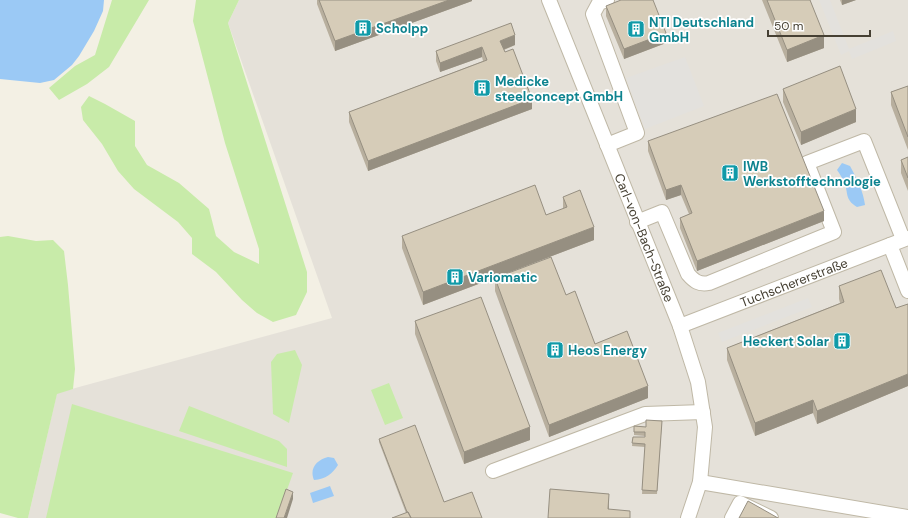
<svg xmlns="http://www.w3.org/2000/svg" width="908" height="518" viewBox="0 0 908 518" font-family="'DM Sans',sans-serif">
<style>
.industrial{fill:#e5e1d9}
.green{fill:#c8eba9}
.parking{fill:#e3e1dd}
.water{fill:#9bc9f5}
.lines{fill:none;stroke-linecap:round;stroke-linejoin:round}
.minor-casing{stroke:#bfb8a6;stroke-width:16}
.minor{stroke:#fff;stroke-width:14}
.wall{fill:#b8af9e}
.shaded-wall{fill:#968f81}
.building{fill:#d6ccb8;stroke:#968f81}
.labels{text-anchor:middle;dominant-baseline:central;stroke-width:3.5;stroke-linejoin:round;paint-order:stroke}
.culture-label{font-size:13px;font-weight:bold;fill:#0d838f;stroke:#fff;text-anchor:start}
.street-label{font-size:13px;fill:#464033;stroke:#fff}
</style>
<rect width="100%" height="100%" fill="#f3f0e4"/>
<path class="industrial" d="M239,0h669v518h-880l29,-125 275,-75 -104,-295z"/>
<path class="green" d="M112,0h37l-40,67 -22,17 -28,16 -10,-12 26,-22 20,-11z
M196,0h43l-11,23 79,249v20l-11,23 -23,7 -16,-9 -15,-13 -26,-28 -24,-18v-16l-14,-16 -44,-33 -16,-18 -16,-27 -19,-24 -2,-13 8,-11 16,8 30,17v25l12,19 32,18 30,26 7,27 18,16 25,12v-15l-34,-106 -32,-122z
M8,236l28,5 17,-1 11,11 4,34 7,84 -2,20 -16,5 -29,124h-10l-18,-5v-276z
M295,350l7,15 -13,58 -16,-9 -2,-52 6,-8z
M389,383l14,35 -18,7 -14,-35z
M72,404l221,69 -16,45h-231z
M189,406l90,35 8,8v18l-108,-36z"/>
<path class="parking" d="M819,0h11l19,49 44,-18 3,10 -44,18 -3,-8 -8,4z
M685,57l19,49 -59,23 -19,-51z
M808,298l4,9 -90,35 -4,-9z"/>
<path class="water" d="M0,0h104l-1,11 -9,20 -15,25 -7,9 -18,15 -14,3 -40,-4z
M842,163l8,3c7,13 13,24 15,39l-8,2c-13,-8 -8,-14 -13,-25 -2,-4 -4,-8 -7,-12z
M328,457l6,1 4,7c-6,9 -12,14 -24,15 -5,-12 3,-20 14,-23z
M330,486l4,10 -21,7 -3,-10z"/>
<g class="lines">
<defs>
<g id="minor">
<path id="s1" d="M549,0l131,326 18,56 7,45 -5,55 -12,36"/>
<path d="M607,0l-8,3 -6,11 44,119 -30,12"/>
<path d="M637,222l25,-10 26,62c6,7 11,11 21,9l125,-51 -27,-69 57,-22 39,98"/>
<path d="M890,245l18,46"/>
<path id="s2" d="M680,326l228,-88"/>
<path d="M493,471l152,-57 58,-2"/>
<path d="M700,482l208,35"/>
<path d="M732,518l8,-15 31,15"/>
</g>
</defs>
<use href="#minor" class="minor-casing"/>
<use href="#minor" class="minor"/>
</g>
<path class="wall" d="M317,0h155v1l-137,50 -18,-47z
M762,0h48l14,48 -37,14z
M840,0h16l-14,5z
M606,6l60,37 -42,16 -18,-43z
M515,45l-11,5 28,59 -164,62 -19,-49v-10l134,-51 -1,-4 -42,15 -4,-11v-10z
M908,86v64l-17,-45v-13z
M783,89l73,33 -55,23 -18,-43z
M648,141l176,80 -127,50 -17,-43v-10l9,-4 -8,-19 -15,5 -18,-49z
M908,157v34l-7,-18v-13z
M563,197l31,43 -171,65 -21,-57v-12l144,-21 17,-6z
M495,278l71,17 29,49 53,54 -99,39 -54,-146z
M839,286l57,22 12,-4v82l-91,38 -4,-11 -58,23 -28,-76v-12l113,-45 -1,-4z
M415,321l115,119 -66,24 -49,-130z
M662,421l-5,73h-15l3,-47 -13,-1 1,-9h12v-1l-11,-1v-9l12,1z
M379,439l65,63 -38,11 -27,-71z"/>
<path class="shaded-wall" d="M449,0h23v1l-137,50v-10z
M842,0h14l-14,5z
M666,33v10l-42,16v-10z
M515,35v10l-15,6v-10z
M824,35v13l-37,14v-12z
M482,47v10l-42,15v-9z
M532,99v10l-164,62v-10z
M856,109v13l-55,23v-13z
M681,185v10l-15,5v-10z
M824,211v10l-127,50v-10z
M594,227v13l-171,65v-13z
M908,374v12l-91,38v-13z
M648,386v12l-99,39v-12z
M813,400v13l-58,23v-13z
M530,427v13l-66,24v-12z
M293,492v7l-6,19h-3z
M609,494v13l-1,11v-9z"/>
<path class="building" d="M319,0h130l-114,41z
M621,0h32l13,33 -42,16 -18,-43z
M767,0h43l14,35 -37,15z
M511,23l4,12 -15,6 5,11 8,-3 19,50 -164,62 -19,-49 138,-52 -5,-13 -42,16 -4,-12z
M840,66l16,43 -55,23 -18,-43z
M908,86v51l-17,-45z
M777,94l47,117 -127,50 -17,-43 12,-5 -11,-28 -15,5 -18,-49z
M908,157v21l-7,-18z
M535,185l11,30 21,-8 -4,-10 17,-7 14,37 -171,65 -21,-56z
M551,257l15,38 9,-4 20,53 32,-13 21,55 -99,39 -54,-147z
M881,270l15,38 12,-4v70l-91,37 -4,-11 -58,23 -28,-75 117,-46 -5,-16z
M481,297l49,130 -66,25 -49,-131z
M646,420l16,1 -5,70 -15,-1 3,-46 -13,-1 1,-6h12v-5h-11v-6l12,1z
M415,425l29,77 28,-10 10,26h-71l-3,-6h-1l-28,-73z
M286,489l7,3 -9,26h-8z
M550,489l59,5 -1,15 22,2v7h-82z
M748,501l30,17h-39z
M408,512l3,6h-19z"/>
<defs>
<symbol id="building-square" viewBox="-11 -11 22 22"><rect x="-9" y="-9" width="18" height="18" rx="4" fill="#0f9aa8" stroke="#fff"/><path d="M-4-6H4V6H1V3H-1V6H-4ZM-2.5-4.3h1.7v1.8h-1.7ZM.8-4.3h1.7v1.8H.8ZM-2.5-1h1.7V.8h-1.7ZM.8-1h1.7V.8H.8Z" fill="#fff"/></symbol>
</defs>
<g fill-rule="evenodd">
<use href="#building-square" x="353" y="18" width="20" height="20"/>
<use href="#building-square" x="626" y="19" width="20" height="20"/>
<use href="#building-square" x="472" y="78" width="20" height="20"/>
<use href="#building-square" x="720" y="163" width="20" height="20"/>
<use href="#building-square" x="445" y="267" width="20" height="20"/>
<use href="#building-square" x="832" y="331" width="20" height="20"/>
<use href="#building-square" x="545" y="340" width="20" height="20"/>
</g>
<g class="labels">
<g class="culture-label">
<text x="649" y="22">NTI Deutschland<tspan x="649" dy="15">GmbH</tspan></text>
<text x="376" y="28">Scholpp</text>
<text x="495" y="81">Medicke<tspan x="495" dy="15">steelconcept GmbH</tspan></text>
<text x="743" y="166">IWB<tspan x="743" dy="15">Werkstofftechnologie</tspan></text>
<text x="468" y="277">Variomatic</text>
<text x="829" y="341" text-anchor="end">Heckert Solar</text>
<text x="568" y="350">Heos Energy</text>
</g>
<g class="street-label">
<text stroke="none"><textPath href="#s1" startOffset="256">Carl-von-Bach-Straße</textPath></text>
<text stroke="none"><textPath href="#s2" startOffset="122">Tuchschererstraße</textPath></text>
</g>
</g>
<path d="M768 30v6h102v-6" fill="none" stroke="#464033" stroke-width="2"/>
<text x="774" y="30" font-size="12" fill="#464033" stroke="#ffffff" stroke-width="3" paint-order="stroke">50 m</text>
</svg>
